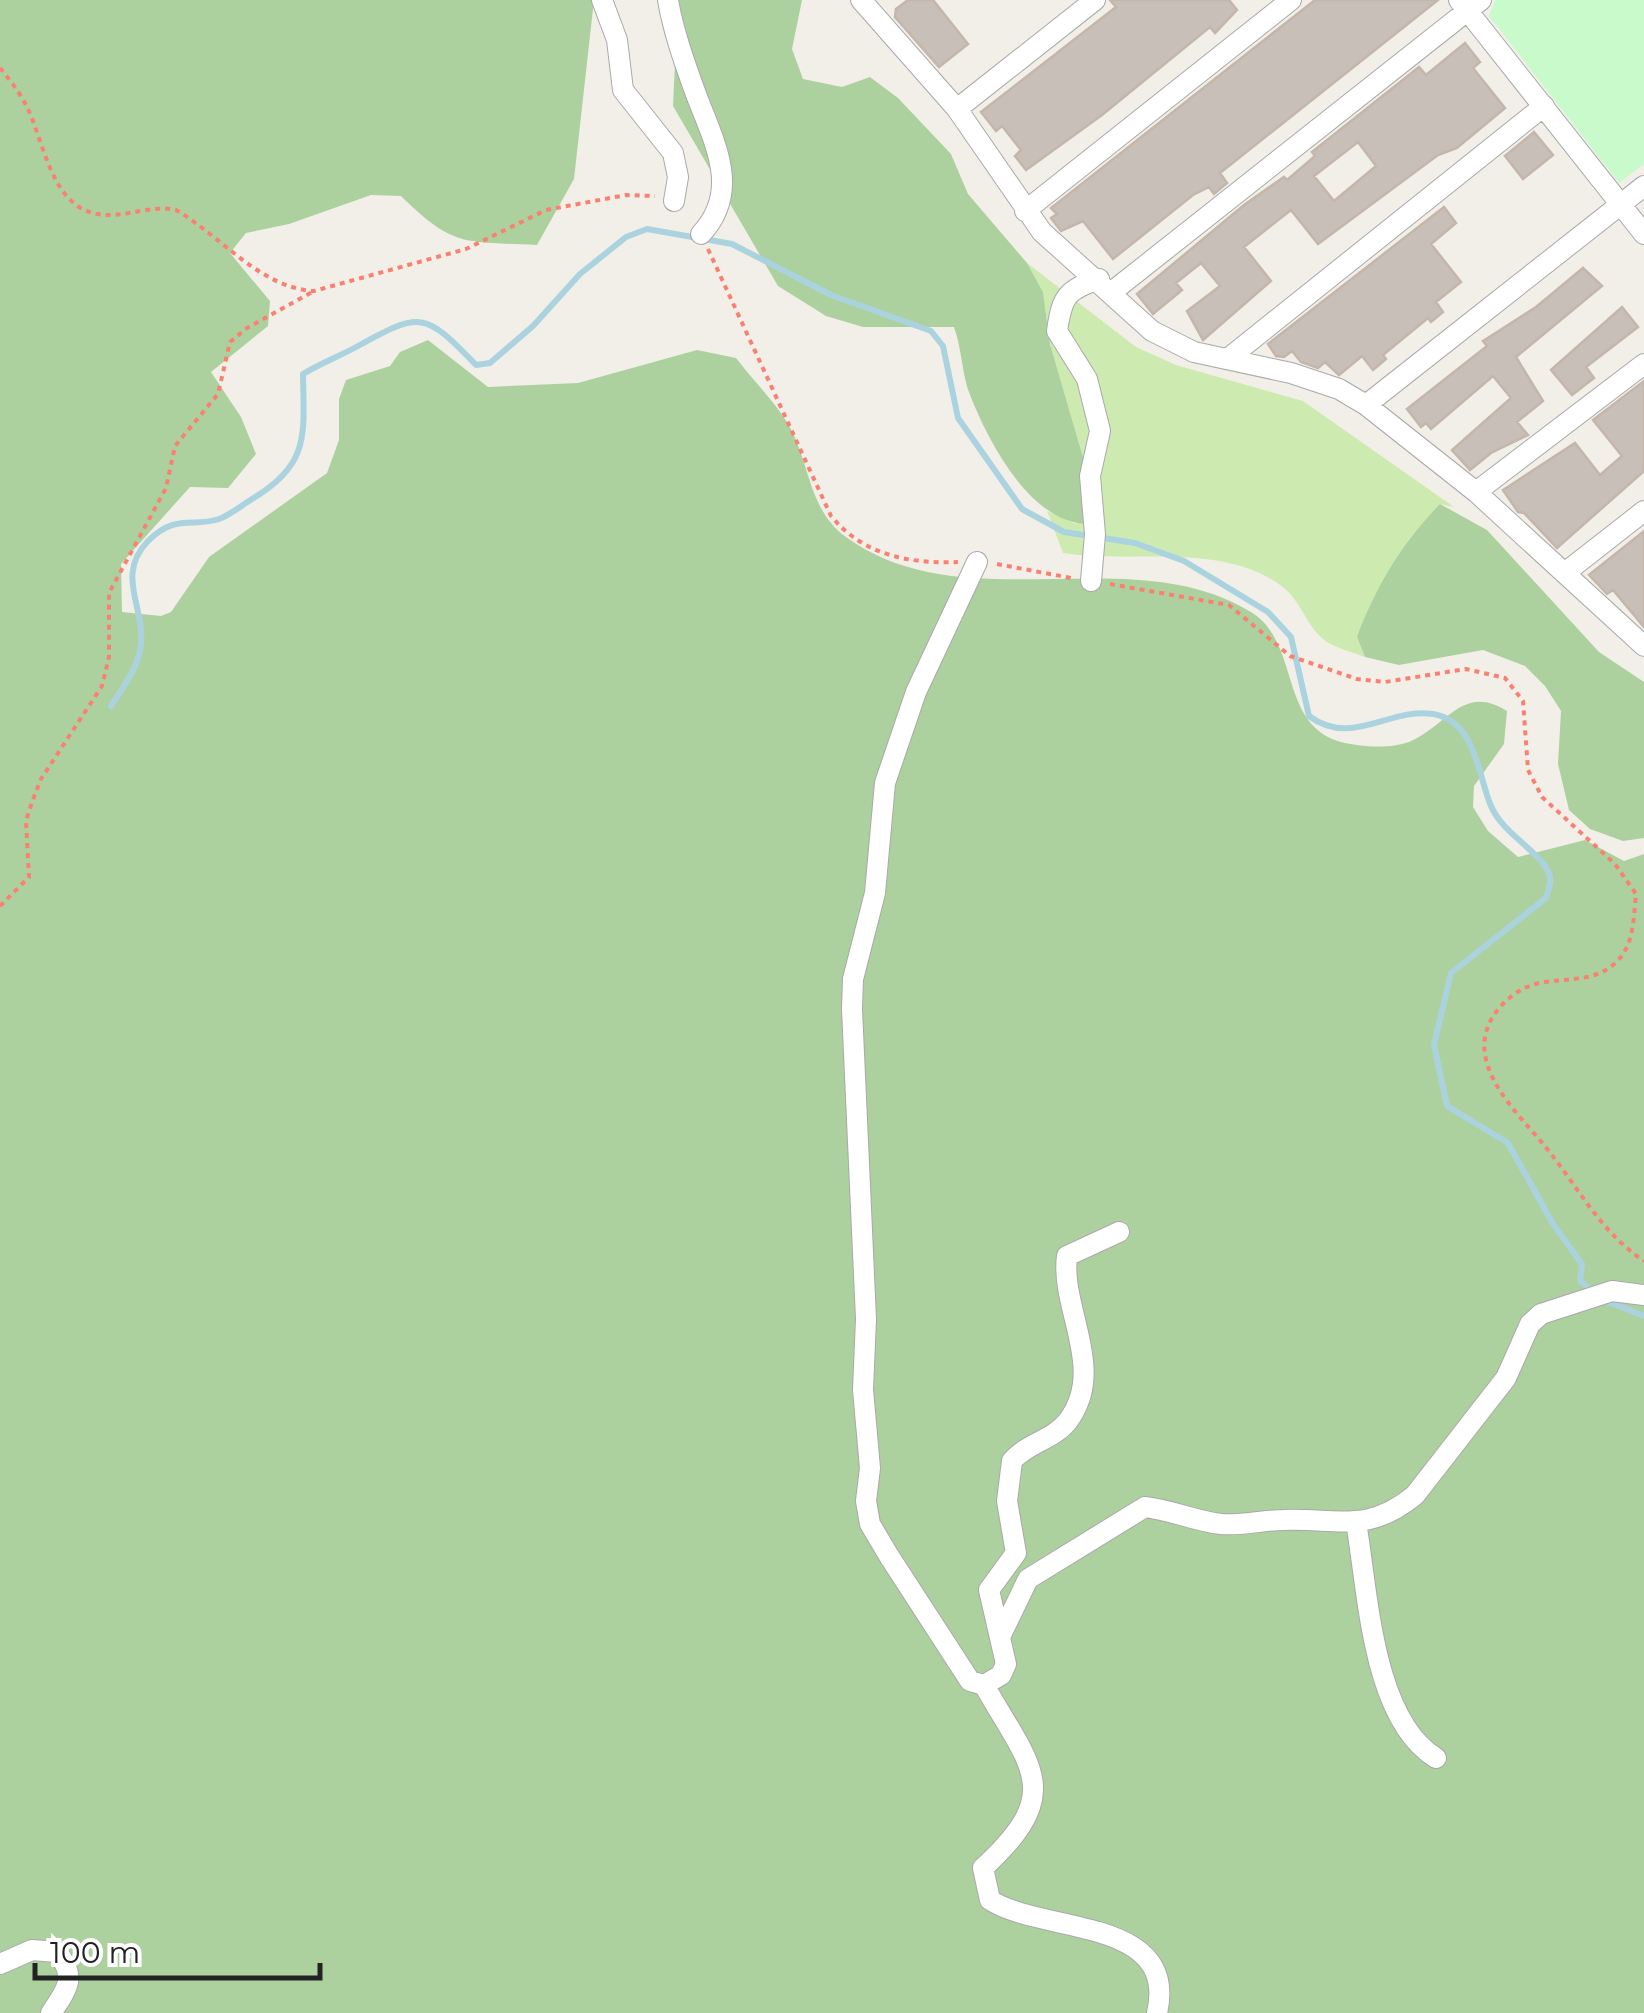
<svg xmlns="http://www.w3.org/2000/svg" width="1644" height="2013" viewBox="0 0 1644 2013" font-family="Montserrat,sans-serif">
<style>
.grass{fill:#cdebb0}
.forest{fill:#add19e}
.park{fill:#c8facc}
.lines{fill:none;stroke-linecap:round;stroke-linejoin:round}
.stream{stroke:#aad3df;stroke-width:6}
.building{fill:#c7bfb8;stroke:#c4b6ab;stroke-width:2.5;fill-rule:evenodd}
.street-casing{stroke:#a9a9a9;stroke-width:22}
.path{stroke:#fa8072;stroke-width:4;stroke-dasharray:5 5;stroke-linecap:butt}
.street{stroke:#fff;stroke-width:20}
</style>
<rect width="100%" height="100%" fill="#f2efe9"/>
<path class="grass" d="M1027,263l109,84 40,18 127,36 151,106 -14,-3 -83,133 8,20c-13,-5 -31,-9 -42,-18 -17,-14 -24,-42 -43,-54 -60,-43 -151,-21 -217,-32l-16,-42 29,13 21,-19 -47,-161 -7,-52z"/>
<path class="forest" d="M0,0h594l-20,179 -37,66c-72,-4 -82,4 -136,-49l-30,-1 -82,29 -43,9 -16,20 40,48 -2,25 -57,46 30,45 15,37 -28,34 -38,-1 -69,77 1,48 39,4 10,-4 38,-55 118,-84 12,-33v-41l7,-19 44,-14 10,-14 28,-12 60,47 90,-4 119,-33 39,8c17,22 38,43 52,66 22,37 20,86 58,113 118,86 285,1 405,75 50,31 27,112 90,130 19,5 49,7 68,0 38,-16 54,-59 98,-31l-3,33 -30,42 -1,21 15,24 30,26 67,-17 39,21 20,-7v1159h-1644z
M670,0h132l-10,49 11,30 39,8 28,-10 28,21 53,56 17,40 59,69 16,29 7,52 47,161 -6,19c-59,2 -102,-81 -121,-129 -8,-19 -8,-46 -16,-68h-91l-37,-11 -48,-30 -105,-180 3,-64z
M1440,504l47,26 112,122 45,30v156l-21,3 -33,-12 -21,-19 -11,-46 3,-53 -16,-25 -20,-20 -42,-16 -84,15 -34,-8 -8,-20c19,-51 45,-94 83,-133z"/>
<path class="park" d="M1495,0h149v164l-25,19 -130,-167z"/>
<g class="lines">
<path class="stream" d="M111,706c12,-19 28,-39 30,-62 4,-37 -26,-69 7,-103 28,-28 44,-13 71,-22 11,-4 23,-14 33,-20 58,-34 52,-64 51,-125 18,-11 37,-18 55,-28 63,-35 67,-34 118,19l14,-2 43,-37 47,-52 46,-37 21,-8 85,15 99,51 100,36 12,15 15,72 64,91 42,23 71,11 49,18 84,51 23,25 18,79c43,32 80,-9 124,-2 43,7 45,62 58,92 11,26 43,42 56,63 6,10 2,19 -1,29l-95,75 -17,72 13,61 61,37 45,81 29,40 -2,17 14,11
M1603,1300l41,16"/>
</g>
<path class="building" d="M908,0h25l35,44 -29,23 -44,-50 1,-8z
M1110,0h119l8,10 -22,23 -5,-6 -108,88 -76,55 -11,-14 6,-6 -19,-24 -6,5 -15,-19 135,-105z
M1315,0h123l-218,173 7,10 -13,11 -5,-7 -16,8 -80,64 -30,-38 -22,10 -10,-13 6,-4 -6,-6z
M1465,43l15,19 -7,6 32,40 -48,40 -19,7 -120,89 -27,-34 -47,37 27,34 -68,59 -16,-29 33,-25 -19,-23 -25,20 6,7 -29,24 -16,-20 107,-89 40,-28 3,3 28,-24 -3,-4 107,-85 7,8zM1358,142l18,24 -42,35 -20,-25z
M1534,132l19,23 -30,24 -18,-23z
M1444,207l12,16 -25,21 30,38 -25,20 7,10 -12,10 -3,-4 -45,37 3,4 -13,11 -11,-14 -23,19 -14,-13 -7,6 -17,-6 -9,-11 -8,6 -8,-1 -8,-12z
M1583,268l19,18 -86,71 27,44 -26,21 11,13 -37,18 -21,17 -18,-20 59,-52 -18,-22 -62,53 -5,-6 -5,4 -14,-18 80,-63 -4,-5 53,-34z
M1622,307l16,20 -52,40 8,11 -22,17 -21,-25z
M1644,381v90l-87,77 -33,-35 -6,-1 -15,-22 72,-47 25,32 22,-19 -29,-36z
M1644,531v96l-31,-37 -6,4 -18,-19z"/>
<g class="lines">
<defs>
<path id="street" d="M602,0l15,40 6,50 50,63 5,24 -4,24
M668,0c5,31 18,67 29,97 18,47 44,94 4,137
M861,0l96,109 85,123 110,99 42,21 97,21 48,16 27,16 110,87 168,154
M1459,0l185,234
M957,109l138,-109
M1025,211l266,-211
M1113,291l368,-291
M1230,357l314,-251
M1366,405l278,-219
M1476,492l168,-128
M977,562l-61,130 -31,91 -10,110 -22,86 -1,30 14,310 -3,71 7,78 -4,33 4,23 19,32 81,125 14,4 17,-10 5,-11 -17,-74 27,-37 -9,-52 5,-40c15,-18 41,-21 56,-40 39,-52 -8,-112 -1,-165l52,-24
M1566,572l78,-61
M1091,581l4,-47 -5,-58 10,-45 -13,-52 -30,-48c5,-34 9,-41 42,-52
M1356,1522c12,69 16,197 80,236
M1001,1635l27,-56 117,-72c26,3 50,14 76,17 19,2 42,-4 62,-4 55,-2 85,14 132,-25l91,-117 24,-54 11,-10 71,-23 32,4
M984,1685c47,83 82,107 -1,183l7,32c52,34 189,16 167,113
M0,1964l32,-14 25,2c20,25 11,36 -6,61"/>
</defs>
<use href="#street" class="street-casing"/>
<path class="path" d="M0,68c10,12 20,25 27,39 17,34 24,100 71,107 26,5 52,-10 78,-4 45,26 84,78 138,81l152,-42 80,-39 80,-15 29,1
M708,249l123,267c32,39 78,48 127,46
M997,564l74,14
M1110,584l119,21 61,51 67,23 28,3 81,-13 39,9 18,23 5,69 14,27 73,67 21,30c-2,19 -2,44 -13,60 -21,30 -54,23 -84,29 -16,4 -28,12 -39,24 -43,50 13,101 44,138 33,40 56,87 100,116
M0,906l29,-29 -3,-56 6,-19 9,-23 61,-93 7,-29v-64l57,-105 9,-42 43,-52 12,-52 17,-14 67,-37"/>
<use href="#street" class="street"/>
</g>
<path d="M35 1963v15h285v-15" fill="none" stroke="#222222" stroke-width="5"/>
<text x="50" y="1963" font-size="30" fill="#222222" stroke="#ffffff" stroke-width="8" paint-order="stroke">100 m</text>
</svg>
